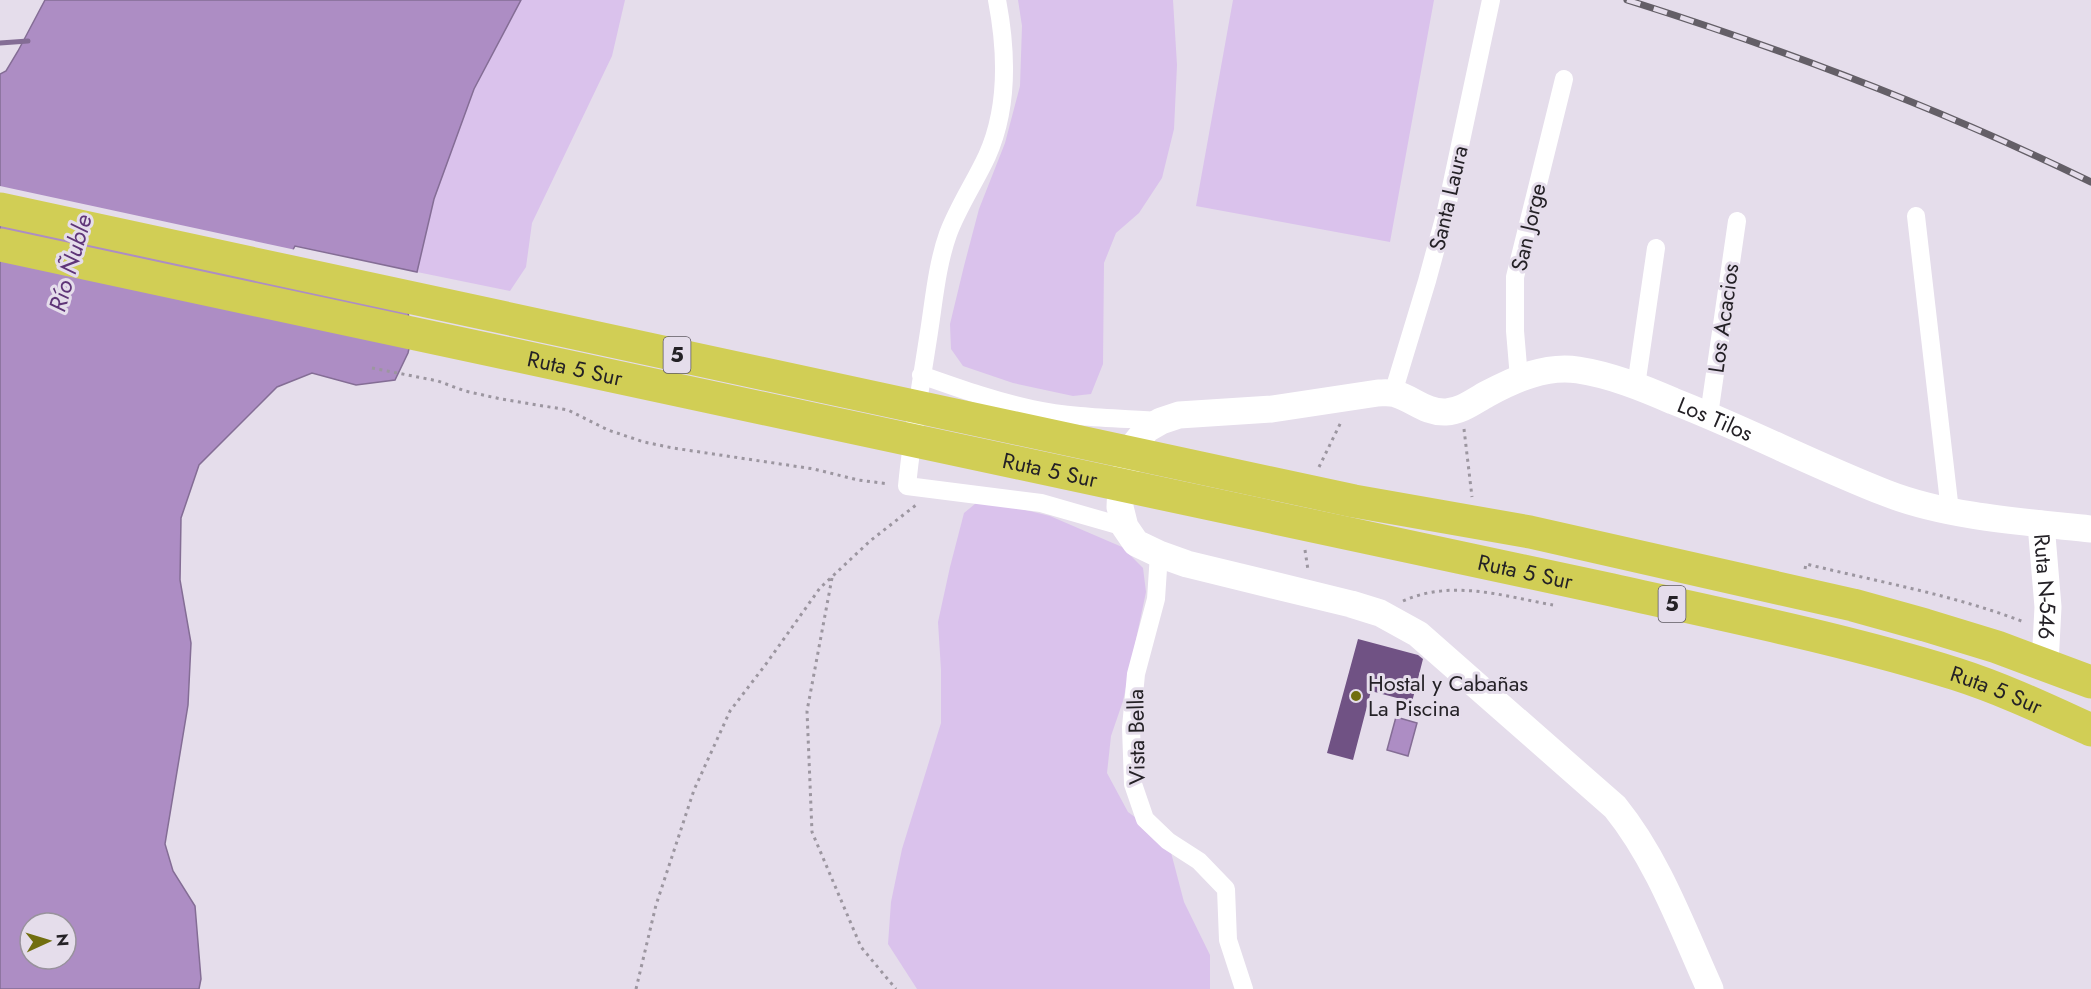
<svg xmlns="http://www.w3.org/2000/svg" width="2091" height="989" viewBox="0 0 2091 989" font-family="Jost,sans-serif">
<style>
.green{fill:#dac2ec}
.water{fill:#ad8dc4;stroke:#846d95;stroke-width:1.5;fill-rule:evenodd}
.pier{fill:#e5ddeb}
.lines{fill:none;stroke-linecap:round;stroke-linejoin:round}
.stream{stroke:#846d95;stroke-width:5}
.building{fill:#705284}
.path{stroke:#9c96a0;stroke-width:3;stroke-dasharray:3 4.5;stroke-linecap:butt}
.street{stroke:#fff;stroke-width:18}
.secondary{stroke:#fff;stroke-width:27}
.highway{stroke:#d1ce55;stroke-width:33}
.rail-casing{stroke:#645f67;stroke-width:7}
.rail{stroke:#e5ddeb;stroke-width:4.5;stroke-dasharray:14;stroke-linecap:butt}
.poi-dot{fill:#716e0f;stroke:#e5ddeb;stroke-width:2}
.labels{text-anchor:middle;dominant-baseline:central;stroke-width:6;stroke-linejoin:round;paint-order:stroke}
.shield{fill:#e5ddeb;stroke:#5e5961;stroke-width:1.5}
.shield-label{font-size:21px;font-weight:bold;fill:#242126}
.street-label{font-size:22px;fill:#242126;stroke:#e5ddeb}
.poi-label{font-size:22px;fill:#242126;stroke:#e5ddeb;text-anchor:start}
.water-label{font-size:24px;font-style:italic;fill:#5f3578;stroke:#e5ddeb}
</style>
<rect width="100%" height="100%" fill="#e5ddeb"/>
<path class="green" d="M521,0h104l-13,56 -80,167 -6,44 -16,24 -93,-19 17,-73 40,-110z
M1018,0h155l4,65 -3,64 -12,49 -23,35 -23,20 -12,30 -1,101 -12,30 -18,2 -60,-13 -50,-17 -12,-17 -1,-25 14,-58 15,-57 26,-66 15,-57 2,-60z
M1233,0h201l-44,242 -194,-36z
M981,499l69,17 72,31 21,21 3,24 -23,109 -12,35 -4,37 21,39 40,29 16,61 26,53v34h-293l-29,-45 3,-42 11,-53 39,-126v-53l-3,-48 12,-55 14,-54z"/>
<path class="water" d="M45,0h476l-47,89 -40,110 -17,73 -122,-26 -20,37 133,28 3,29 -3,13 -13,27 -39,5 -44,-12 -35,14 -78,78 -18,53 -1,62 11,63 -3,62 -23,139 8,27 22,35 6,73 -2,10h-199v-915l6,-3 12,-20zM30,923h36v36h-36z
M1396,717l21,6 -9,33 -21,-6z"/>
<path class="pier" d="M0,186l296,64 -17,31 -279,-58z"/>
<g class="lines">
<path class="stream" d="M0,43l28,-2"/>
</g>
<path class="building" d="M1358,639l60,16 5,4 -11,43 -41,-11 -18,69 -26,-7z"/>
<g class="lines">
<path class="path" d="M372,368l66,13 27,10 36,8 67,11 40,20 36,12 29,6 141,21 44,11 31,4
M1464,429l8,68
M1319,467l22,-45
M1305,550l3,20
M1805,569l1,-5c73,18 148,31 218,58
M832,578l-25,133 5,121 49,115 35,42
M1403,601c49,-22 100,-5 150,4
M636,989l20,-84 38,-115 36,-79 36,-47 54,-76 50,-47 46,-36"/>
<path class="street" d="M997,0c10,52 12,107 -10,156 -12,26 -29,51 -39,78 -11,31 -14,66 -19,98 -8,52 -17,102 -22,154l134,17 84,24
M1916,216l34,295
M921,375c37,13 73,26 111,34 42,9 86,9 129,12
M1519,378l-4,-47v-54l49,-198
M1636,386l20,-138
M1393,393l34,-112 19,-70 45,-211
M1709,415l28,-194
M1159,554l-3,45 -20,75 -5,53 2,57 12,35 23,22 31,20 27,28 2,51 16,49"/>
<g class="secondary">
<path id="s1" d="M2041,524l7,83 -3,57"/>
<path id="s2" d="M1710,989c-28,-62 -52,-129 -95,-182l-197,-173 -38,-21 -29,-9 -164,-40 -28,-10 -23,-11 -11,-16 -5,-20 1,-23 13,-39 13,-16 14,-8 18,-6 93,-6 106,-16c5,0 12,-1 18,1 17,5 30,19 50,18 16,-1 28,-11 41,-18 28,-15 59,-29 91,-24 33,5 65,18 95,31 72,28 141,64 213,92 61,24 139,29 205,36"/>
</g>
<g class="highway">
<path d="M0,209l1354,292 176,31 323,73 72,20 72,22 94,35"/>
<path id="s3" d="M0,245l1612,345c115,26 232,49 344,84 47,15 91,36 135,56"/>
</g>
<defs>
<path id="rail" d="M1627,0c159,50 314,109 464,182"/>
</defs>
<use href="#rail" class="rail-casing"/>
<use href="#rail" class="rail"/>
</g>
<circle class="poi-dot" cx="1356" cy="696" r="6"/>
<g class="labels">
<g class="shield">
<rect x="663.5" y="337" width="27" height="36" rx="4.5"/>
<rect x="1658.5" y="586" width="27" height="36" rx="4.5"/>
</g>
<g class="shield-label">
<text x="677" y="355">5</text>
<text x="1672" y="604">5</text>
</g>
<g class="street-label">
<text transform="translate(1448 198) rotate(-77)">Santa Laura</text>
<text transform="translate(1528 227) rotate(-77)">San Jorge</text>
<text transform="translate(1723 318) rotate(-82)">Los Acacios</text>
<text stroke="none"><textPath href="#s3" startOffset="588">Ruta 5 Sur</textPath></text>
<text stroke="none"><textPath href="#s2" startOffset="1485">Los Tilos</textPath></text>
<text stroke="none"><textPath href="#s3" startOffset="1074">Ruta 5 Sur</textPath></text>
<text stroke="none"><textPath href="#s3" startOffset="1560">Ruta 5 Sur</textPath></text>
<text stroke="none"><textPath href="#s1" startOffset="63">Ruta N-546</textPath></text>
<text stroke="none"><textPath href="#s3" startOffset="2046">Ruta 5 Sur</textPath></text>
<text transform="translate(1136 737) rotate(-91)">Vista Bella</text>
</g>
<g class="poi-label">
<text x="1368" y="683">Hostal y Cabañas<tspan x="1368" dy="25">La Piscina</tspan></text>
</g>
<g class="water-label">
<text transform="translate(70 263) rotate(-74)">Río Ñuble</text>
</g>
</g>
<g transform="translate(48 941) rotate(86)"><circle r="28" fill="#e5ddeb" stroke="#98929c" stroke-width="1.5"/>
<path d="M0-4.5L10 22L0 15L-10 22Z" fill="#716e0f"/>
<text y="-9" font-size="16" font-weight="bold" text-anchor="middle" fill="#242126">N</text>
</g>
</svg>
